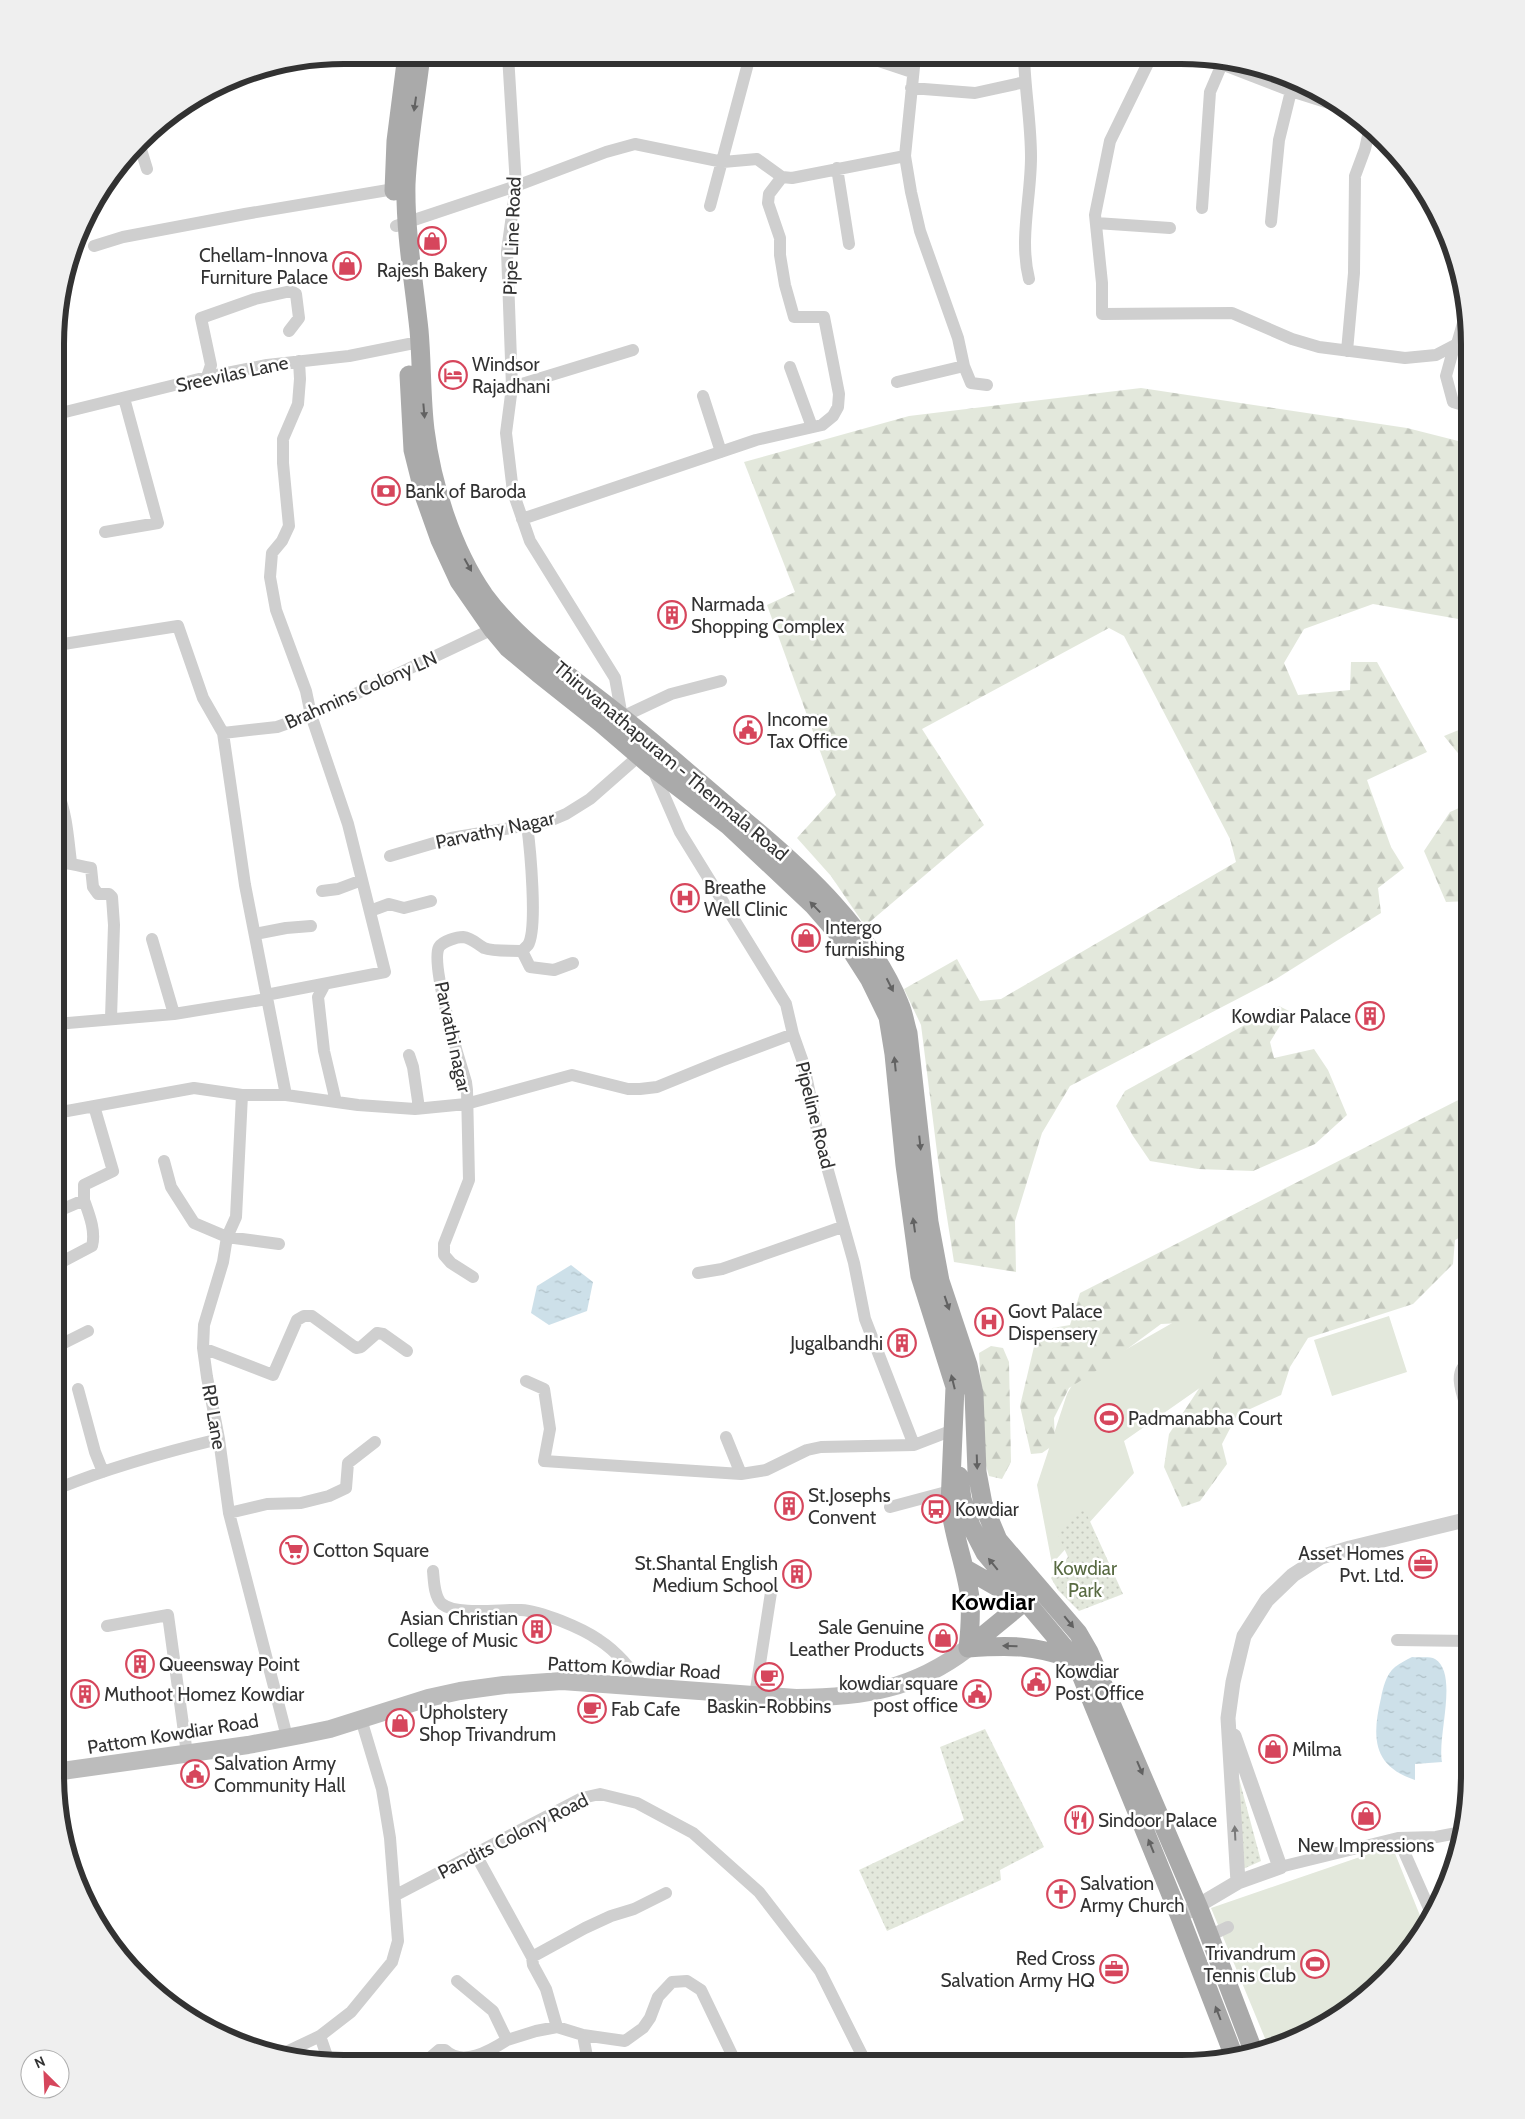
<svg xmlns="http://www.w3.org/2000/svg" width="1525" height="2119" viewBox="0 0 1525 2119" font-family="Cabin,sans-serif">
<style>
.green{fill:#e3e8dc}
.forest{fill:url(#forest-firs)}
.park{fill:url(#park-dots)}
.water{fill:url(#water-ripples)}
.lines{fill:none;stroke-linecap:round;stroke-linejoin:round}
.minor{stroke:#cfcfcf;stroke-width:12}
.tertiary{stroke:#cfcfcf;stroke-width:15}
.secondary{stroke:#bcbcbc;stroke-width:18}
.primary{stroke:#aaa;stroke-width:19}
.oneway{fill:#626262}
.oneway2{fill:#797979}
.labels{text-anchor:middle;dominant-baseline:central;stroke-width:5;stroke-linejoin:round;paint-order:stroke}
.street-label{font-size:19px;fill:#323232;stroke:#fff}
.poi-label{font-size:19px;fill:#323232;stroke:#fff;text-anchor:start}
.park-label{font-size:19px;fill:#586a42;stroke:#fff}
.district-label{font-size:24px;font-weight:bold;fill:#000;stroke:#fff}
.rim{fill:none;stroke:#323232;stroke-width:6}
</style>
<defs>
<pattern id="forest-firs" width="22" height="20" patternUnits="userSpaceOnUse" patternTransform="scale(1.25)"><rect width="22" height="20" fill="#e3e8dc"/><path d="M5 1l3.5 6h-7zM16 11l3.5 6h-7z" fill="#c3c7bd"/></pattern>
<pattern id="park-dots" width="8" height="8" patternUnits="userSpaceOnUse" patternTransform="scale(1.25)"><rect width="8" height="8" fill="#e3e8dc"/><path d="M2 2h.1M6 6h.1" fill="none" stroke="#c3c7bd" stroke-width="1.8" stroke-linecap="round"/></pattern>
<pattern id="water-ripples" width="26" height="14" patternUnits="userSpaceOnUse" patternTransform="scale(1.25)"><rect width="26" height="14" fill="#cde0e9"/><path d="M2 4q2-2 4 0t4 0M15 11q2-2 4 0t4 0" fill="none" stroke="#b0c1c8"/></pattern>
</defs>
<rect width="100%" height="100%" fill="#fff"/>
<path class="green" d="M1202,1306l32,58 -110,77 10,32 -82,91 -15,-79 30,-91 9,-16z
M1389,1316l18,56 -75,24 -18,-56z
M1392,1846l33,82 -4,8 -49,57 -63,41 -40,14 -58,-140z"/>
<path class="forest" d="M1141,388l266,40 63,16v177l-97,-17 -69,25 -20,34 14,32 52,-5 1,-28h26l50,90 -60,28 24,67 13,21 -26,20 3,25 -105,66 -206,107 -28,47 -27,88 1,51 -62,-10 -16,-102 -17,-135 -17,-36 53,-30 23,42 21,-2 235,-137 -6,-23 -106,-203 -15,-8 -187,101 62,96 -119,101 -34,-50 -34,-38 39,-43 -69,-190 28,-13 -51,-130 165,-46z
M1466,727l4,1v46l-4,-11 -22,-27z
M1470,803v98l-24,1 -22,-51 26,-39z
M1279,1006l10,5 -19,31 4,16 40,-9 14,21 19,45 -32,29 -62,27 -55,-2 -48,-8 -17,-25 -17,-30 9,-15z
M1470,1094v138l-15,8 -2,24 -40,40 -105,34 -18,29 -9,28 -44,20 -15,29 5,20 -27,37 -18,6 -18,-40 5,-33 35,-53 10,-26 -11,-33 -42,2 -54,40 -38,24 -15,30 1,26 -13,9 -11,1 -11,-48 17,-72 10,-5 23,-4 10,-32z
M991,1346l12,2 6,14 2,100 -9,17 -13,-3 -4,-14 -6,-109z"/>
<path class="park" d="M1083,1506l40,88 -44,17 -21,-21 -7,-12 17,-21 -10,-22z
M985,1729l59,118 -44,23 1,10 -114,51 -28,-61 105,-50 -24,-73z
M1237,1771l24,90 -18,8z"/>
<path class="water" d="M571,1265l22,17 -6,29 -38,14 -18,-12 6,-27z
M1412,1657c7,1 18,-1 23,2 24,15 2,77 7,103l-27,2v16c-43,-14 -43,-43 -34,-82 2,-10 5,-24 14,-31 5,-4 11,-7 17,-10z"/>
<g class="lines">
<path class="minor" d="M508,55l8,131 -9,65 5,136 -6,46 7,59 17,49 85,137 7,39
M864,56l48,16
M915,57l-10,99 6,36 9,39 38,107 6,28 7,17 16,2
M1024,57c1,33 7,66 7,100 0,41 -12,82 -2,122
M1151,57l-41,84 -15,74 7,68v31l130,-1 60,26 27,8 86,11 31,-3 21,-11 9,-31
M1203,57l88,34 57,18
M911,88l64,5 50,-11
M139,143l8,26
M837,168l12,76
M710,206l40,-150
M1202,208l8,-116 12,-28
M1271,222l8,-82 12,-49 -6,-16
M1096,223l74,5
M396,226l120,-40 90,-34 29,-8 88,18 34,-3 25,18 10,1 113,-22
M94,246l29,-9 122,-23 149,-25
M1454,347l-8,29 7,26 17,5
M1347,351l7,-78 1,-97 10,-27 5,-22
M790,367l22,60
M207,377l4,-12 -10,-47 54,-19 36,-8 5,3 3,24 -10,13
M897,382l67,-16
M512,387l121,-37
M703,396l18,56
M57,414l150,-37 60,-12 82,-9 60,-12h11
M522,519l234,-79 66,-15 11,-9 5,-9 1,-13 -15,-77h-30l-9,-32 -5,-30v-17l-12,-35 1,-9 13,-17
M105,532l53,-9 -34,-125
M57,645l121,-19 25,72 20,35 54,-6 34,-12 188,-89
M619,722l3,-5 49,-23 50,-13
M223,733l22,152 41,210
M653,770l27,62 106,172 7,30 11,31 14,70 36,128 11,56 49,126
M57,774l1,19
M57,793h1c9,22 10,46 13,69
M390,856l61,-18 96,-16 19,-8 24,-15 50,-44
M57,863c14,-1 20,3 34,5l2,19 5,7h11l3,3 2,28 -3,93
M322,891l16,-2 24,-9
M370,911l19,-7 15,4 27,-7
M255,934l31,-6 25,-2
M152,939l22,75
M522,951l8,16 24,3 19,-7
M325,984l-7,13 6,54 12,51
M266,995l119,-23 -37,-148 -37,-109 -5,-24 -30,-81 -6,-33 2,-24 10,-12 7,-15 -6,-63v-24l15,-35 2,-25 -1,-18
M56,1024l118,-10 93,-15
M409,1055l4,12 6,41
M242,1095l-6,122 -9,20 -4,25 -19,63 -1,23 4,29 12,62 10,74 58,224
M56,1113l138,-25 48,7h44l72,10 57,4 51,-5 106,-29 56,14h12l17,-2 64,-26 72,-27
M164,1161l7,26 23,36 33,14 52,7
M84,1200v-15l29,-14 -19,-65
M56,1265l36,-19c4,-15 -3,-32 -8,-46l-28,12
M698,1273l24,-4 120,-42
M473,1277l-22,-14 -7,-8v-11l25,-64 -2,-90 -1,-8c-7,-22 -36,-118 -27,-135 4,-6 18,-10 24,-10 9,1 14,7 21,11 10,4 27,2 38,3 1,-1 5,-5 6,-6 10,-16 2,-98 -1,-120
M56,1347l32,-16
M203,1348l70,27 24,-55 7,-4h8l44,32 5,-1 16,-14 6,1 24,17
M526,1381l18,8 6,40 -6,32 197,13 25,-4 41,-20 14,-3 93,-2 39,-15
M78,1389l17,63 8,20
M1470,1419c-4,-17 -21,-48 0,-57
M726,1437l15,37
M59,1488c52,-21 106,-36 160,-49
M890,1507l60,-16
M229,1513l38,-9 34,-1 28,-7 17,-8 2,-25 27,-21
M433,1571c1,10 1,26 9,33 15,12 60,5 79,6 20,1 61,18 78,30 17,11 33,29 43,47
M107,1626l61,-11 19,139
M1397,1640l72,1
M755,1696l17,-110
M1398,1838l34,77
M1280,1867l118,-29 38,-1 26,-5
M396,1895l186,-97 18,-4 37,9 56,30 66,59 61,79 46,92
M1209,1936l19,-9
M532,1957l53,-29 26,-12 23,-7 32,-16
M457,1981l36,30 14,29 29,-9 21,-4 -11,-38 -13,-24 -1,-8 -56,-102
M557,2027l26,8 42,6 18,-13 7,-10 8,-21 14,-15 15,-1 14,9 35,73
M583,2035l5,27
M320,2036l9,26
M280,2055l40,-19 31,-24 41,-50 6,-21 -8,-103 -8,-49 -21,-70
M425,2062l14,-12h6c17,17 45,1 62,-10"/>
<path class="tertiary" d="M1238,1882l-10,-164 5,-36 11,-46 23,-36 26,-25 28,-18 29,-9 119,-29
M1189,1911l49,-29 42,-15 -46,-131"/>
<path class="secondary" d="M55,1772l193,-27 53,-10 29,-6 98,-31 32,-7 44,-6 58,-4 234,17c68,-1 117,-8 172,-50"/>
<path class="primary" d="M421,55c-5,43 -13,86 -15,129 -1,48 8,98 13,146 3,33 2,67 6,100 7,55 27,119 59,165 36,49 89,83 136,121 43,34 84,71 126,106 59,49 125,110 154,183 4,9 5,19 8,28l21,189 11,59 28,84 6,29 3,78 6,32 15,36 80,93 11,19 109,254 56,147
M394,191l2,-50 11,-86
M409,375l4,75 12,48 15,42 19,41 34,49 15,18 30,25 63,50 50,43 78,60 84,79 34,39 23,36 18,37 6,37 11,111 15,111 35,111 -5,117c3,32 16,62 20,94 1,17 0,33 -2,50
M959,1476l3,23 9,27 14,27 90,107 105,257 55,142
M964,1568l51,29
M968,1648c42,-3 65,-3 105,11
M968,1648l56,-46 7,-9"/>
</g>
<defs><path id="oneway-solid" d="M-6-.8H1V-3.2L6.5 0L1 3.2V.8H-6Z" transform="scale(1.25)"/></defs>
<g class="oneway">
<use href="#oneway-solid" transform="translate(415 104) rotate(98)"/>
<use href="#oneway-solid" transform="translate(424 411) rotate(85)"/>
<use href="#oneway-solid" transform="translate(468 565) rotate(61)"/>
<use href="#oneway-solid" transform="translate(815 907) rotate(-134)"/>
<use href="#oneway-solid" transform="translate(890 985) rotate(63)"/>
<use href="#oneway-solid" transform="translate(895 1064) rotate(-96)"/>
<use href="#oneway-solid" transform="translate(920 1143) rotate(84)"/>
<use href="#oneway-solid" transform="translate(914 1225) rotate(-98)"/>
<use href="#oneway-solid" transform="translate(947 1303) rotate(71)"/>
<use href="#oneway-solid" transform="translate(953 1382) rotate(-104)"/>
<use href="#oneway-solid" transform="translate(977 1462) rotate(88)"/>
<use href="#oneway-solid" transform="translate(993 1564) rotate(-129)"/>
<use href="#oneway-solid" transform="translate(1069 1622) rotate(51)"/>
<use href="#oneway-solid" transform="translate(1010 1646) rotate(-179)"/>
<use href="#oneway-solid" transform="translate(1140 1768) rotate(67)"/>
<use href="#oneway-solid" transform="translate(1151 1846) rotate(-112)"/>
<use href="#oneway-solid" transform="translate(1218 2013) rotate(-111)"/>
</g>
<use class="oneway2" href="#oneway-solid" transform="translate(1235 1833) rotate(-93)"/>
<defs>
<symbol id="shop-ring" viewBox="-11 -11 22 22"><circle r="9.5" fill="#fff" stroke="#d6465c" stroke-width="1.5"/><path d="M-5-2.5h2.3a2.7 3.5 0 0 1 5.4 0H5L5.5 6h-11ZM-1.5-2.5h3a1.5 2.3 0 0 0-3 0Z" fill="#d6465c"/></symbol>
<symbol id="hotel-ring" viewBox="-11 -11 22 22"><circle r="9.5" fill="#fff" stroke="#d6465c" stroke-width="1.5"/><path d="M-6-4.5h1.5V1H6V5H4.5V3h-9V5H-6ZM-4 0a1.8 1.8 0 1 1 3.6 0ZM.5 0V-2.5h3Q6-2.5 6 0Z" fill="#d6465c"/></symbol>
<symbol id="bank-ring" viewBox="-11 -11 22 22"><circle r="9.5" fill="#fff" stroke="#d6465c" stroke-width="1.5"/><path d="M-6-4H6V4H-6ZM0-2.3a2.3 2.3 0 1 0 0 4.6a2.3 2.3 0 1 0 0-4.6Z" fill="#d6465c"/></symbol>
<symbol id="building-ring" viewBox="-11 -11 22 22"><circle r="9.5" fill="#fff" stroke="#d6465c" stroke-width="1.5"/><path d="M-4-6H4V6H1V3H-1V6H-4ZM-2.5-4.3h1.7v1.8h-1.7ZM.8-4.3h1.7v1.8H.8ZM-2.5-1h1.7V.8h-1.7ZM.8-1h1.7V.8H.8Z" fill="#d6465c"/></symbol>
<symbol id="civic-ring" viewBox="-11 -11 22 22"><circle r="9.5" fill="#fff" stroke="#d6465c" stroke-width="1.5"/><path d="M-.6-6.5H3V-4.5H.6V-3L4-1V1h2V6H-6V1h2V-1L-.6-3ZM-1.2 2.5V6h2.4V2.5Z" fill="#d6465c"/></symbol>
<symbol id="hospital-ring" viewBox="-11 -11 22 22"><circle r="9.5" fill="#fff" stroke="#d6465c" stroke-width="1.5"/><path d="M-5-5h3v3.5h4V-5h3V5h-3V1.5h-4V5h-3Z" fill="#d6465c"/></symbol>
<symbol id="stadium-ring" viewBox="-11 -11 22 22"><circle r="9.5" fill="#fff" stroke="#d6465c" stroke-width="1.5"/><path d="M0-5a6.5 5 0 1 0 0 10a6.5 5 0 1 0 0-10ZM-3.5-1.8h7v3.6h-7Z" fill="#d6465c"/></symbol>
<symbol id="bus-ring" viewBox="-11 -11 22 22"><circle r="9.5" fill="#fff" stroke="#d6465c" stroke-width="1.5"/><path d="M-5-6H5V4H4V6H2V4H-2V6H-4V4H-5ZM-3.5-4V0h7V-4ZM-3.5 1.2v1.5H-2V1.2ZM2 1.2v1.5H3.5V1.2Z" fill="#d6465c"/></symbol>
<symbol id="supermarket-ring" viewBox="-11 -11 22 22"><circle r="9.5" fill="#fff" stroke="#d6465c" stroke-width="1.5"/><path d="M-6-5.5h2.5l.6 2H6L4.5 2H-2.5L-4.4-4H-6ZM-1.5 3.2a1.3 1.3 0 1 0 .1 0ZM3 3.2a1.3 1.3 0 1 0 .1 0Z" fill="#d6465c"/></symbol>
<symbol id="office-ring" viewBox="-11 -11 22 22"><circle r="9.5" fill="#fff" stroke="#d6465c" stroke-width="1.5"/><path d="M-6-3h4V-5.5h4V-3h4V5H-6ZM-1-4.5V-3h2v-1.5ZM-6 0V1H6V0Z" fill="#d6465c"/></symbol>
<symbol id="cafe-ring" viewBox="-11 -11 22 22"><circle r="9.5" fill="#fff" stroke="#d6465c" stroke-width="1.5"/><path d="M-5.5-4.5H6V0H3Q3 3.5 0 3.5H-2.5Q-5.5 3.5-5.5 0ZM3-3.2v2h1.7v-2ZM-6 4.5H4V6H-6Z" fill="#d6465c"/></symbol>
<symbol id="restaurant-ring" viewBox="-11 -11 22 22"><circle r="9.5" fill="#fff" stroke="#d6465c" stroke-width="1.5"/><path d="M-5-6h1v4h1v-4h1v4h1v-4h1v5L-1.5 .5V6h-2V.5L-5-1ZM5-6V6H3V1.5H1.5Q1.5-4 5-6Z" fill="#d6465c"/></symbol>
<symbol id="church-ring" viewBox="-11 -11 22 22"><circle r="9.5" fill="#fff" stroke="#d6465c" stroke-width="1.5"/><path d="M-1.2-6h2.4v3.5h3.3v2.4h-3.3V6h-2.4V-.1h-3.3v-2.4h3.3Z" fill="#d6465c"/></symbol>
</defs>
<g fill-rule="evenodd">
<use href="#shop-ring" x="416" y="225" width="32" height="32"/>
<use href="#shop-ring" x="331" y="250" width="32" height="32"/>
<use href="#hotel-ring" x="437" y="359" width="32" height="32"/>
<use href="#bank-ring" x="370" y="475" width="32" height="32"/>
<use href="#building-ring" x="656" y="599" width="32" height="32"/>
<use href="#civic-ring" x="732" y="714" width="32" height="32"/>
<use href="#hospital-ring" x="669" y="882" width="32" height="32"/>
<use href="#shop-ring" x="790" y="922" width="32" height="32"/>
<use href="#building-ring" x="1354" y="1000" width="32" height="32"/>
<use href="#hospital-ring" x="973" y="1306" width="32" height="32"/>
<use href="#building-ring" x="886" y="1327" width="32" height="32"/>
<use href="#stadium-ring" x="1093" y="1402" width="32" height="32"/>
<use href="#building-ring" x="773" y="1490" width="32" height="32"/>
<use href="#bus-ring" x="920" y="1493" width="32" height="32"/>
<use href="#supermarket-ring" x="278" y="1534" width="32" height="32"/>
<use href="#office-ring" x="1407" y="1548" width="32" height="32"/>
<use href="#building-ring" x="781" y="1558" width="32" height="32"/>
<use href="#building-ring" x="521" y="1613" width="32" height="32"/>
<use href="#shop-ring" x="927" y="1622" width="32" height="32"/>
<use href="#building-ring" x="124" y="1648" width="32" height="32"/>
<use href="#cafe-ring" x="753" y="1661" width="32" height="32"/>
<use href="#civic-ring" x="1020" y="1666" width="32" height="32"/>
<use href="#building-ring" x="69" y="1678" width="32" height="32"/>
<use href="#civic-ring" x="961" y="1678" width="32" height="32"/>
<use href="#cafe-ring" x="576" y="1693" width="32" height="32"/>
<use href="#shop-ring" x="384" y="1707" width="32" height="32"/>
<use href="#shop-ring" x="1257" y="1733" width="32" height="32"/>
<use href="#civic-ring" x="179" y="1758" width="32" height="32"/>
<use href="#shop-ring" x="1350" y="1800" width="32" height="32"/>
<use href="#restaurant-ring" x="1063" y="1804" width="32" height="32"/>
<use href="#church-ring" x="1045" y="1878" width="32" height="32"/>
<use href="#stadium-ring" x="1299" y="1948" width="32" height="32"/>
<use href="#office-ring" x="1098" y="1953" width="32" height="32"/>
</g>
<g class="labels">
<g class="street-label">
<text transform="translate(512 236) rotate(-88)">Pipe Line Road</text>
<text transform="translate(232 374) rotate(-12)">Sreevilas Lane</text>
<text transform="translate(361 690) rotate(-24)">Brahmins Colony LN</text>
<text transform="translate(671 761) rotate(40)">Thiruvanathapuram - Thenmala Road</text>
<text transform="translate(495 830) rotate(-12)">Parvathy Nagar</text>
<text transform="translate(453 1037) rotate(78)">Parvathi nagar</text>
<text transform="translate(815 1115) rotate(76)">Pipeline Road</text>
<text transform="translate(214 1417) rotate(80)">RP Lane</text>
<text transform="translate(634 1668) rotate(3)">Pattom Kowdiar Road</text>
<text transform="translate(173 1734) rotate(-9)">Pattom Kowdiar Road</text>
<text transform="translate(513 1836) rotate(-27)">Pandits Colony Road</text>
</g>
<g class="poi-label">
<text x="328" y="255" text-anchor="end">Chellam-Innova<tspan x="328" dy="22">Furniture Palace</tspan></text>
<text x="432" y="270" text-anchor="middle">Rajesh Bakery</text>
<text x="472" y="364">Windsor<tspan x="472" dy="22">Rajadhani</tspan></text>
<text x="405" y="491">Bank of Baroda</text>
<text x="691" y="604">Narmada<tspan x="691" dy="22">Shopping Complex</tspan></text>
<text x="767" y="719">Income<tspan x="767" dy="22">Tax Office</tspan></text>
<text x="704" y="887">Breathe<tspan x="704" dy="22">Well Clinic</tspan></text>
<text x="825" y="927">Intergo<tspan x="825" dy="22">furnishing</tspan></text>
<text x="1351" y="1016" text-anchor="end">Kowdiar Palace</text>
<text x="1008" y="1311">Govt Palace<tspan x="1008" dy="22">Dispensery</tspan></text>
<text x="883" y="1343" text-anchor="end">Jugalbandhi</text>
<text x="1128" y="1418">Padmanabha Court</text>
<text x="808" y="1495">St.Josephs<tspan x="808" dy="22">Convent</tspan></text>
<text x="955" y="1509">Kowdiar</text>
<text x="313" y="1550">Cotton Square</text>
<text x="1404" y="1553" text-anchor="end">Asset Homes<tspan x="1404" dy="22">Pvt. Ltd.</tspan></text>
<text x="778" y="1563" text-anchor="end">St.Shantal English<tspan x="778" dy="22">Medium School</tspan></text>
<text x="518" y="1618" text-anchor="end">Asian Christian<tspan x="518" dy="22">College of Music</tspan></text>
<text x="924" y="1627" text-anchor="end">Sale Genuine<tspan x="924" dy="22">Leather Products</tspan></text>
<text x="159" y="1664">Queensway Point</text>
<text x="1055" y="1671">Kowdiar<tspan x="1055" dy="22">Post Office</tspan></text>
<text x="958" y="1683" text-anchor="end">kowdiar square<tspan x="958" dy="22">post office</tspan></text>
<text x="104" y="1694">Muthoot Homez Kowdiar</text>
<text x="769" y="1706" text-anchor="middle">Baskin-Robbins</text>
<text x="611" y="1709">Fab Cafe</text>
<text x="419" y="1712">Upholstery<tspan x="419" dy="22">Shop Trivandrum</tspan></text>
<text x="1292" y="1749">Milma</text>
<text x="214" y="1763">Salvation Army<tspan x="214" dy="22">Community Hall</tspan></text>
<text x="1098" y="1820">Sindoor Palace</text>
<text x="1366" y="1845" text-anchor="middle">New Impressions</text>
<text x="1080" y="1883">Salvation<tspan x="1080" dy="22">Army Church</tspan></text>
<text x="1296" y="1953" text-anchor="end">Trivandrum<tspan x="1296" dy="22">Tennis Club</tspan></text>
<text x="1095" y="1958" text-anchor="end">Red Cross<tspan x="1095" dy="22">Salvation Army HQ</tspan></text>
</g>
<g class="park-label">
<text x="1085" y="1568">Kowdiar<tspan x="1085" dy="22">Park</tspan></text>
</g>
<g class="district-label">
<text x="993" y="1601">Kowdiar</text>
</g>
</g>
<path d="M0 0H1525V2119H0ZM344 64H1181A280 280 0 0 1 1461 344V1775A280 280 0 0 1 1181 2055H344A280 280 0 0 1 64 1775V344A280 280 0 0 1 344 64Z" fill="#efefef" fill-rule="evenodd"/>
<path class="rim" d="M344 64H1181A280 280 0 0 1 1461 344V1775A280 280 0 0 1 1181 2055H344A280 280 0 0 1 64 1775V344A280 280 0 0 1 344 64Z"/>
<g transform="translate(45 2074) rotate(336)"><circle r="24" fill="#ffffff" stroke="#adadad"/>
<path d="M0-4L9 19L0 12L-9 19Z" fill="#d6465c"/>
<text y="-8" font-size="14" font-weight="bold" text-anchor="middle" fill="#323232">N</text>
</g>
</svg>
